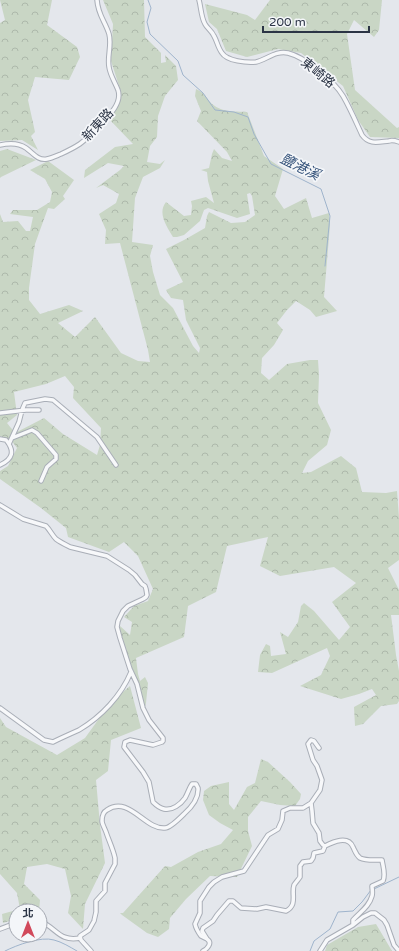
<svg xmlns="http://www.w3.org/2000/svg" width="399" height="951" viewBox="0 0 399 951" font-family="'Varela Round','Noto Sans TC',sans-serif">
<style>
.forest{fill:url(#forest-crowns);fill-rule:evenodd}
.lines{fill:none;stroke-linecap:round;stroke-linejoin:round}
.stream{stroke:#9fb4cc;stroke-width:1}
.minor-casing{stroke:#a9aeb7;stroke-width:5.5}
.minor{stroke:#f7f8fa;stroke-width:3.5}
.labels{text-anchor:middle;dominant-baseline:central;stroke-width:3.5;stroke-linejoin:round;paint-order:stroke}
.street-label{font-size:13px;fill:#2b3445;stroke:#f4f6f9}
.water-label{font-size:14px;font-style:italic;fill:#34527a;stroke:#f4f6f9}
</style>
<defs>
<pattern id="forest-crowns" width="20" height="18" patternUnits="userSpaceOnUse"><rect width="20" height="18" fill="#c9d6c5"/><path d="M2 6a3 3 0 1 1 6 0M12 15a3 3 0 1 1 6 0" fill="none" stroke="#adb8ab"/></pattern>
</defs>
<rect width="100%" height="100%" fill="#e4e7ec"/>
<path class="forest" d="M0,0h52l-5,25 30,22 3,10 -11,23 -34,-3 -7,23 7,32 -4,4 7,14 -16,-10 -22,1v-118l5,-3z
M103,0h41l1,37 16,16v10l5,-1 -1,-7 11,11 2,14 -13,16 -7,20 -1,21 -7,9 -3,16 13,2 5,-4 -5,8 -17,9 -8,21 -3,44 21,3 -3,11 3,16 7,23 13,13 20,38 6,7 1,-5 -14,-28 -3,-20 -12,-2 -5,-8 17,-8 -17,-33 18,-9 21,-12 2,-12 2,-4 22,11 14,-1 10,-7 -3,-19 -2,-3 -3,1 3,20 -13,4 -29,-10 -4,2 -4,11 -16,14 -7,2h-4c-6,-10 -16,-24 -7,-35l18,14 7,-1 1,-9 -1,-5 15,-4 8,6 -6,-22 -1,-9 -6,-2 8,-2 3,-14 2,-5 8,9 10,3 -5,-9 -30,-31 4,-10 -6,-15 1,-7c9,4 8,6 14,13 11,11 23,9 37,10l17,44 19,13 -8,27 9,13 22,-11 6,20 17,-5 1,12 -6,72 13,14 -21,6 -6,-7 -14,-9 -9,9 -10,13 6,7 -9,15 -12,13 -1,15 8,7 18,-16 23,-4h8l1,15 -1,28 13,27 -4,15 -19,16 -6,12 9,-1 30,-16 15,12 6,24 24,1 11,-2 2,27v42l-11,8 11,22v25h-8l5,40 3,16v30l-2,3 -16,2 -18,18 -8,2 -1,-19 22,-12 -4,-6 -13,5 -18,5 -41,-13 21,-11 9,-19 -3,-8 -55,25 -14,-1 2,-17 6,-11 4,2 1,10 15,-2 -6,-22 8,5 10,-15 3,-16 3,-3 10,8 25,29 11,-13 -18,-25 24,-19 -22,-16 -54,9 -20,-10 8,-29 -41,9 -11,46 -28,14 -4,31 -48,21 2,16 2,7 5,-4 3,6 -2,20 -1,4c-3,-9 -5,-18 -8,-27 -4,-12 -19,-43 -17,-54l10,9 2,-13 -8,-5 10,-11 14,-5 5,-12 -15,-33 -14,-14 -15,10 -41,-15 -2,-9 -25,-20 -41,-29v-8l8,-5 9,-18 -6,-8 -11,-4v-222l3,8 15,-1 8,10h4l3,-14 -23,-3 3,-4h24l13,-8 2,-10 -7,-13 -15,-9 18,-9 26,19 -11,16 2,3 -11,10 -6,-1 -13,36 -6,44v12l11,14 29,-9 14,6 -25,12 17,14 20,-20 26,36 17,8 12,1 -2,-12 -28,-107 -15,1 1,-14 -7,-16 17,-11 3,-9 -16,-9 -7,3 24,-18 4,-4 -16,-3 -24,15 1,-8 30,-23 18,-3 -24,-25 11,-19 1,-8 -10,-31 2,-37zM65,376l9,11 -1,11 28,30 -1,17 -3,10 -34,-21 -19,-16 -29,15 -8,-10 10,-8 -3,-23 32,-8z
M270,0h112l-3,30 -5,7 -20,-17 -7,14 8,56 42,38 2,-1v11l-29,-1 -12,-17 -15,-34 -42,-33 -23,-4 -31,8 -21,-6 -9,-22 -8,-7 -4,-18 42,11 8,5z
M7,149l29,11 -35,17 -1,1v-27z
M130,686l11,42 -30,12 -3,31 -12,9 4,45 5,38 -20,41 -2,25 -15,-16 3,-17 -6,-27 -18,-5 -20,3 -3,17 16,16 -1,11h-23v8l-13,4 -1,-9 18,-5 -3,-16 -17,-19v-156l6,9 51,28 28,-17 26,-36z
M261,759l7,3 22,20 11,12 -1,5 -5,7 -15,-1 -19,-4 -13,16v14l4,15 -15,31 -27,-1 -24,23 -16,19 -1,11 -11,8 -11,-4 -25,-18 -2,-2h3l42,-47 6,1 27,-15 23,-8 12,-14 -13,-7 -11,-8 -6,-15 1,-9 7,-5 18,-4v22l5,6 13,-23 8,-4z
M376,924l16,27h-67l2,-6 31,-18z"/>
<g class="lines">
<path class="stream" d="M148,0l3,8 -4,14 3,12 28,27 5,14 20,18 12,17 19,2 14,5 6,17 17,30 50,25 9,27 -5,50
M374,889l25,-12
M5,951c12,-6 36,-15 49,-11 8,2 16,7 23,11
M310,951l4,-10 16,-12 8,-17 15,-1 9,-9 9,-12"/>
<defs>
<path id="minor" d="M199,0c2,7 2,17 6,24 2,4 7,7 9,12 3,5 4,12 8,17 5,8 25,10 34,9 10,-2 20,-12 32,-9 17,4 46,28 55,43 7,12 13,26 19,39 7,10 16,7 27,6 3,-1 7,0 10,1
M0,145c9,-2 19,-2 26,3 7,5 12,13 21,11 5,-1 9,-3 14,-5 15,-7 24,-12 34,-24 10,-11 28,-25 23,-40 -3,-8 -8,-15 -9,-23 -2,-11 3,-22 0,-33 -4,-13 -11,-19 -12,-34
M0,413l26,-3h13
M12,438l20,-8 5,3 19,22v4l-9,8 -6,14
M0,439l6,1c9,11 7,19 -6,25
M9,444l10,-22 3,-12 3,-7 20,-4 8,1 44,37 19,28
M0,505l23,14 23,7c4,4 6,9 10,13 4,3 10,6 14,8l37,9 22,14 6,5 7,9 3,2 1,3 1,6 -1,2 -3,2 -15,7 -5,5 -5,10 -1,6 3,11 10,31 7,15 6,24 6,12 14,18v3l-1,1 -9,3 -23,-5 -5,2 -1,5 19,25 6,10 4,20c3,3 6,6 11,7 8,2 17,-5 21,-11 3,-5 4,-10 7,-14h4l2,4c1,11 -6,19 -14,26 -4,4 -14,14 -19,14 -20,2 -36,-33 -58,-18 -4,2 -5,7 -5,11 0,3 3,8 4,11 3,9 7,17 9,26v6l-10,19v8l-9,10v11l-2,9 -5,9 -9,6 1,4 10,11
M0,708l44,32 9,2c8,-4 17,-8 26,-12 22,-13 42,-34 52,-58
M325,846c8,-4 23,-11 28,1 2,4 3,8 7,11 6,3 15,2 22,2 1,7 4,14 1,21l-11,5c0,3 1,7 0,10 -3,11 -12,16 -19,24v5
M40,921c17,7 19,21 40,17
M0,929l16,-6
M207,939l-5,-8 1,-3 10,-7 4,-6 12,-14h4l8,7 16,1 9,-2 20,4c12,-6 5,-17 8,-26 2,-3 4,-5 6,-8v-11l3,-4 8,-1 2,-3 1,-5 9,-2 2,-5 -2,-1 -3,-4 -1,-8 -6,-10 -1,-12 -1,-8 9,-13 2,-10 -5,-14 -4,-6 -5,-16 3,-4 3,1 5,7
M203,951c4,-2 10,-8 4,-12 -2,-1 -4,-2 -6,-3 -3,-4 -5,-7 -6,-12l5,-11v-12l9,-14 5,-5 8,-5 22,-6 24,-36 10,-6 4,-9 1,-9 7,-3h13l8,-5
M320,951l7,-11 26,-15 10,-8 8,-4h4l9,7 3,5 7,20 5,6"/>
</defs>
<use href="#minor" class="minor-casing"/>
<use href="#minor" class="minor"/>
</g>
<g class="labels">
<g class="street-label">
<text transform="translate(318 73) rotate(39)">東崎路</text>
<text transform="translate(98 125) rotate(-47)">新東路</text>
</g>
<g class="water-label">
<text transform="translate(300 167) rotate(26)">鹽港溪</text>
</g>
</g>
<g transform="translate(28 923)"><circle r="19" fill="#f4f6f9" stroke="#a4a8b1"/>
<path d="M0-3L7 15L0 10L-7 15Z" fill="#d1495b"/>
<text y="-6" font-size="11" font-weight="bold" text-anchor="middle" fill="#2b3445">北</text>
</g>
<path d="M263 26v6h106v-6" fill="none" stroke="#2b3445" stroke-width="2"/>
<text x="269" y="26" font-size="12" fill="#2b3445" stroke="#f4f6f9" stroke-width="3" paint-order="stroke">200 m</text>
</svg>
